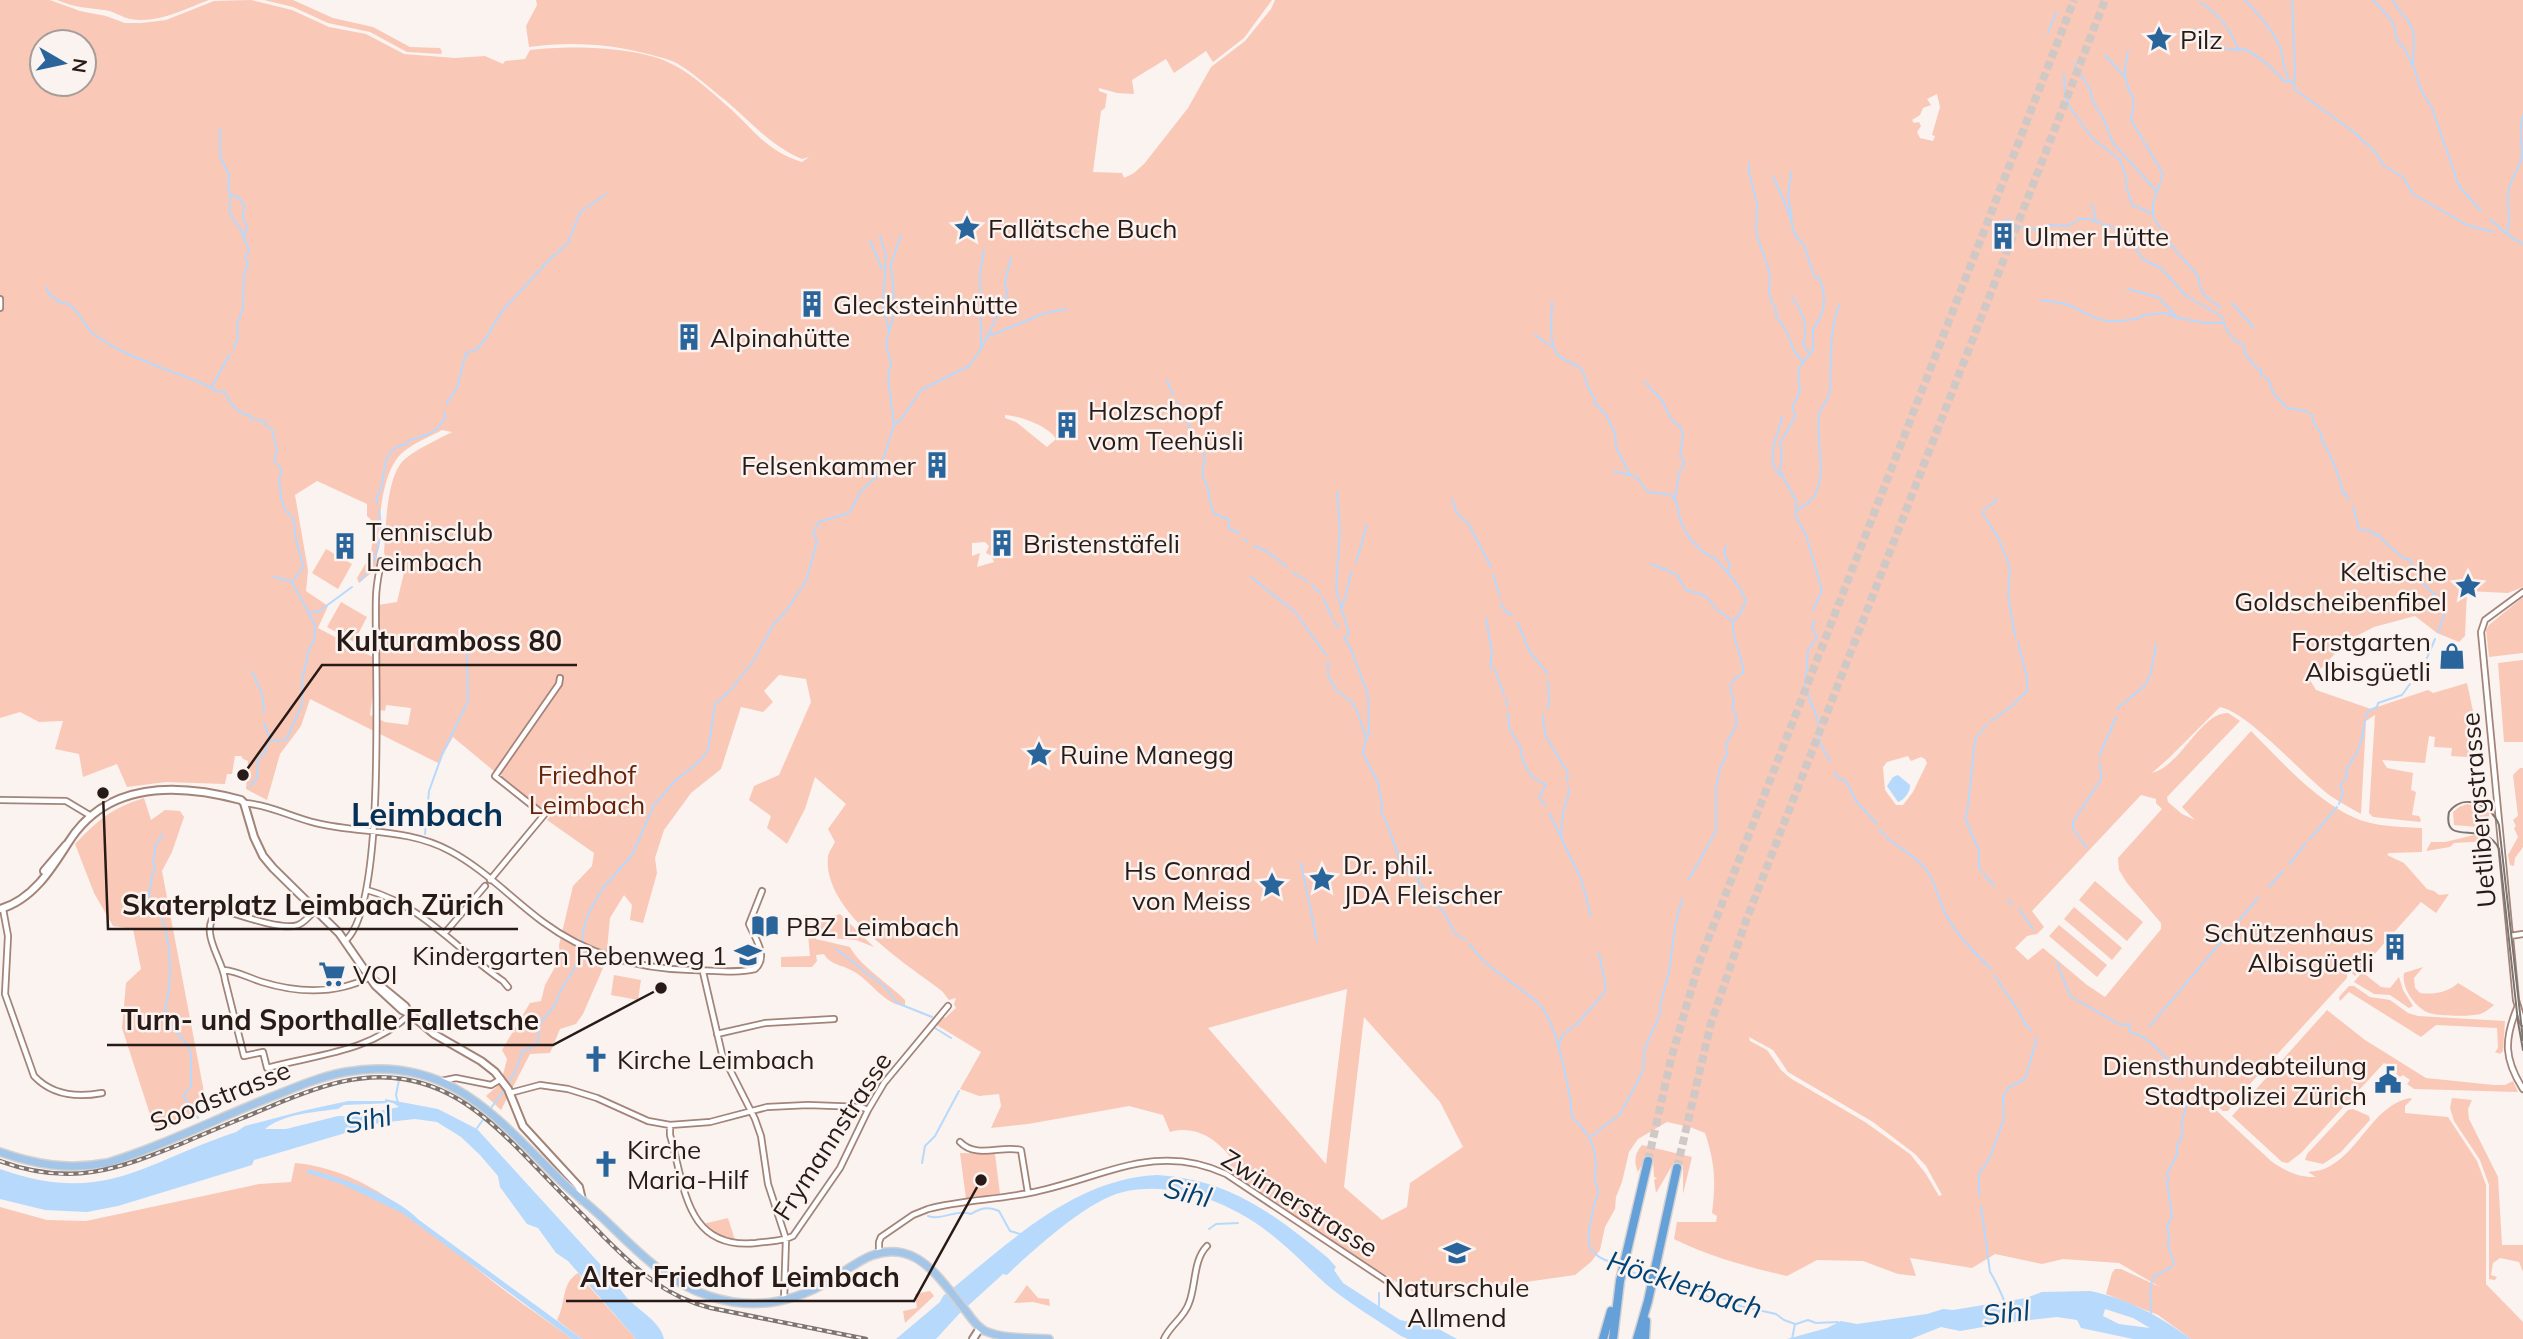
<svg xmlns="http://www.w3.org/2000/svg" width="2523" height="1339" viewBox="0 0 2523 1339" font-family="Mulish,sans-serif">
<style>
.green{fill:#fac8b7;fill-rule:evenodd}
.water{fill:#b7d9fc;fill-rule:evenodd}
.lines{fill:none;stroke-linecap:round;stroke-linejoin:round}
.stream{stroke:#b7d9fc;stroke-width:2}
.highway-tunnel{stroke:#d0c8c5;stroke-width:8;stroke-dasharray:8 4;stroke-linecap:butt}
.street-casing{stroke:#a38479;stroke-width:8}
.secondary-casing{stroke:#a38479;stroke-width:10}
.primary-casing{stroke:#d4d1d1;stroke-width:10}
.highway-casing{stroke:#d4d1d1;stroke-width:11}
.street{stroke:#fff;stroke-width:4.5}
.secondary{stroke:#fff;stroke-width:6}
.primary{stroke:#a3c6e8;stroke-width:7}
.highway{stroke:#66a0d9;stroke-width:8}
.tram{stroke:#7e7470;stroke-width:2}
.rail-casing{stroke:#7e7470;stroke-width:4.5}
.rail{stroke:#faf3f0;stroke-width:2;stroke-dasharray:5;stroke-linecap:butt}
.labels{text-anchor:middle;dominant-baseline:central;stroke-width:5;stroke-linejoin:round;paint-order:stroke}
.poi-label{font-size:26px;fill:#281b17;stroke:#faf3f0;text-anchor:start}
.park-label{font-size:26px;fill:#662208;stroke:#faf3f0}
.street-label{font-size:26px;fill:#281b17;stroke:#faf3f0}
.water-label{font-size:28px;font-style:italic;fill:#014275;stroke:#faf3f0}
.district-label{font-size:33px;font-weight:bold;fill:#063156;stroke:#faf3f0}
.leader{fill:none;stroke:#281b17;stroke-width:2.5}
.callout-dot{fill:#281b17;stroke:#faf3f0;stroke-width:2.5}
.callout-label{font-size:28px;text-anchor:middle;font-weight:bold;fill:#281b17;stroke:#faf3f0;stroke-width:5;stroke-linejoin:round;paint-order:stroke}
</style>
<rect width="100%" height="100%" fill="#faf3f0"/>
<path class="green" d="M0,0h50l30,11 26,5 19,7h16l25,-3 48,-19 37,-1 41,10 37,17 37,7 38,20 51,4 30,-2 18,8 2,-3 20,-2 5,-9c39,-5 110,-4 144,15 21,11 42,31 60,47 24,23 34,39 68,50l7,-5 -7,2c-31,-13 -51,-37 -77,-59 -13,-10 -33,-28 -47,-36 -8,-5 -17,-6 -26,-9 -41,-11 -81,-14 -123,-8l-3,-21 11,-21 -1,-5h736l-28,38 -31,24 -7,-11 -32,22 -8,-14 -34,21 2,14 -17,-1 -18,-5v3l8,3 -2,14 -4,3 -8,61 29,1 2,5 10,-5 10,-9 44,-56 23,-41 34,-26 26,-32 4,-9h1248v587l-15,6 -41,-2 -2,45 -6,6 -22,-9 -22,-17 -41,11 -27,14 -37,39 6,10 55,19 57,-19 5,3 34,-10 16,75 -32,-2 1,-8 -18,-1 1,-10 -6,-1 -4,27 -43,-3 5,8 26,5 -2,17 5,2 -4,23 7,1 2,4 -1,2 -47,-5 -4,-4 6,-98 -9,6 -5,93c-10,-6 -20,-11 -29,-17 -28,-20 -82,-84 -112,-90l-51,51 -17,15c29,-7 49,-61 76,-60l12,8 -73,76 1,5 14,12 13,6 -13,-13 69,-76c31,31 73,79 116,91 18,5 37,5 55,6v24l-33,1 -2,2 17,8 23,26 7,2 5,4 10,-1 -13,19 -15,-11 -66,74 -4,-4 -4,1v5l-108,118 -11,15h-5l-18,-17 -2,4 68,63c14,10 28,17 45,16l-8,-5c8,-1 16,-2 22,-6 31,-17 44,-61 80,-68l2,1 -7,7v7l43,4 29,44 9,24v99l37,38v17h-332l-33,-24 -52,-21 6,-21 3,-4h6l39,18 -41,-24 -56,-4 -21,5 -47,-10 -23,14 -62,-10 6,18 -18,-2 -35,-13 -46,-1 -30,16c-39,-9 -77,-19 -113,-37l3,-17h39l1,-6 -5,-3c4,-31 3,-50 -7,-80l-15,-6 -23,-5 -29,17 -9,13 -7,30 -6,15 -1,12 -10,18 -5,23 -9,12 -16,13 -133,19h-26l-97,-61 -90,-61 2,-14c-15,-20 -37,-33 -61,-26l-7,-17 -34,-9 -101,18 -37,4 10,-22 -2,-12 -20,2 -19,-7 21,-37 -46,-28 6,-9 4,3 11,-10 -2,-4 2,-6 -7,2 -7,-9c-38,-29 -120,-80 -114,-135 1,-4 5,-10 7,-14l-7,-13 18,-25 -31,-27 -10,32 -18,35 -20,-16 4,-12 -22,-16 5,-14 25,-11 32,-73 -5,-23 -27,-4 -15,16 9,11 -10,10 -22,-5 -20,62 -30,24 -27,37 -9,28 2,15 -14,50 -13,-3 2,-15 -8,-10 -14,23 -4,43 -23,53 -7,10 -16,5 -10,24 -20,1 -29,56 -15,-14 15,-13 6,-24 -5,-9 28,-47 11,-2 4,-16 15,-27 -1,-13 14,-59 19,-20 2,-13 -47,-33 3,-4 -48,-38 -2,-7 59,-85 4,-11 -4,3 -2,5 -62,89 -42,-35 -15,26 -128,-64 -9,27 -21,28 -13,46 -21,-11 2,-28 -5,-2 -2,-3h-6l-3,18h-5l-2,10 -59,-2 -39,5 -10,-23 -34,13 -4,-23 -24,-5 8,-28 -24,1 -19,-10 -20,6zM42,42h42v42h-42zM1937,94l3,13 -8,28 3,1 -2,5 -13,-3 -3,-6 4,-6 -2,-4 -5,1 -2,-3 8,-5 3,-7 8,-3 -4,-6zM1005,415c15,1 44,11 51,24l-9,8 -31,-25 -11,-4zM442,430l10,2c-15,8 -34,16 -47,27 -19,16 -19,69 -21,94l2,5 20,6 -9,38 -19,3 1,102 1,3 5,1 1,-6 25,3 -3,17 -23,-3 -15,-7 3,-22v-36l-55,-29 10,-22 -22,-15 2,-21 -13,-75 22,-14 50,23v12l7,7 -3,31 -14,24 2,5 17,-14c3,-31 2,-83 20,-109 9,-14 32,-22 46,-30zM985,542l4,4 -3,7 6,3 2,6 -17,5 3,-14 -8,3v-13zM1908,756l3,5 10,-4 4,2 2,4 -14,29 -10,13h-7l-11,-15 -2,-23 4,-5zM2141,795l15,4v4l6,6 -44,49 1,12 8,13 34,40v6l-56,68 -18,-12 -44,-37 -15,12 -13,-12 12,-12 10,-2 7,-7 -12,-16zM1347,989v1l-21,174 -118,-136zM1364,1017l76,85 23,45 -53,36 -3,24 -25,13 -38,-33zM1749,1037l24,13 15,22 85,50 42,32 11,12 16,29 -3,1 -13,-22 -16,-20 -45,-32 -75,-44 -9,-8 -14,-20 -17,-9z
M57,0h152c-25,9 -51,24 -79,19 -9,-2 -16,-8 -26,-9 -17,-2 -31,-3 -47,-10z
M264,0h29l40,18 40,9 37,20 30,1 2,4 -1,2 -34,-2 -37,-20 -42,-9 -35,-16z
M326,549l26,15 -14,25 -26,-16z
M2523,597v56l-34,4 -3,-27 3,-5z
M341,602l26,15 -13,25 -27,-15z
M2523,660v82h-19l-6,-79z
M2520,768h3v79l-8,11 -1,8 -4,-1 -2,-10 10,-18 -4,-9 2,-2 -3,-6 5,-4 -5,-41z
M144,798l7,22 14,-10 15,1 4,6 -12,35 -10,19 42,221 -11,13 2,11 -39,17 -34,-105 4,-45 15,-14 -8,-40 -20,-3 -19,-33 -19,-49c23,-24 37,-36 69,-46z
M2467,804l16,4 6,4v16l-35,-3 -1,-13 6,-5z
M2474,835l15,3v3l-35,2 -4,4 -24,4 5,-9h14z
M2095,881l48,41 -16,19 -48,-41z
M2074,907l48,41 -10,12 -48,-41z
M840,914l34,33 -18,-7 -37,-3 2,-16z
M807,915l9,18v6l34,8c9,18 39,37 55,53v6c-21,-1 -34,-25 -52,-35 -10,-6 -23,-6 -29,-17l-8,1 1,6 -5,6h-31v-10l29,-1 -3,-32 -4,-5v-3z
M2059,925l48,40 -10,12 -48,-41z
M2423,967l-9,11 1,10 5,5c13,2 29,-1 38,-10l36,22c-5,4 -8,7 -14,9 -10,3 -42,2 -51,-1 -14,-5 -28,-26 -25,-40z
M2362,972l19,15 9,1 9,-11 4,13 10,16 -4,2 -19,-13 -16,-1 -20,-12z
M614,975l27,5 -3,20 -27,-5z
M2349,986h5l16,11 20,3 18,13 10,3 87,5 -2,30 -3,3 -5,-2 3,-4 -1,-20 -61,-3 -15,12 -72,-45 -9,9 -1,-4z
M2327,1010l38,30 61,38 68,7h11l8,-4 5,11 -104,-3 -7,-5 3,-4 -7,-5 -3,2 -16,-14 -83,90 -13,10 -6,-1 -50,-46z
M2452,1098l20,2 -4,9 1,10 29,58 4,68h21v27l-4,-10 -19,-4 -7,5 -2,12 6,2 -2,3 -6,-1v-94l-9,-25 -26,-39 -4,-13z
M2353,1109l16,7 1,4 -29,32 -18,12 -18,-4 2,-6 41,-44z
M1642,1145l50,12 -9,37v-28l-6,-4 -4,2 -17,29 -2,-13 3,-2 -3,-1 -1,-17 -7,-3 -8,15c-4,-10 -4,-18 4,-27z
M960,1153l35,1 5,40 -34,5z
M295,1163c76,7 130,63 186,109 29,24 61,45 91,67h-572v-132l47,13 39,1 173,-37 32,-2z
M728,1218l7,22 -17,-4 -15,-12z
M578,1273l8,10 50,56h-54l-25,-19c9,-16 4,-37 21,-47z
M1027,1285l11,13 11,1 1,7 -17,-4 -19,1z
M930,1291l4,5 -29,27 -2,-12 14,-3 -2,-14z"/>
<path class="water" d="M1898,775l12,10c1,6 -6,15 -12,17l-11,-16 6,-9z
M385,1099l53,10 39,20 133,146c6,8 11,16 17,23 12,13 33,23 37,41h-28l-68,-78 -12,-8 -18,-25 -11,-4 -27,-37 -2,-11 -18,-21 -19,-18 -24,-15 -22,-3 -36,4 -111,33 -14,4 -2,5 -134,41 -31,6 -42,-2 -45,-11v-30c104,37 143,-6 236,-37l9,-6 57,-15 46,-10h37zM393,1103l6,4 -46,9h-15l-52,13h-21c18,-15 50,-17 73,-20l6,-4z
M308,1169c35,10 86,25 111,51l163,119h-10l-170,-126 -60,-29 -35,-11z
M1157,1175c74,5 115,38 171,83l8,9 -2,3 9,13 57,37 35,7 22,12h-49l-7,-3c-24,-16 -51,-32 -74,-51 -19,-17 -36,-35 -55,-50 -39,-32 -99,-55 -149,-43 -35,8 -90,58 -116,83l-4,-1 -44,40 -23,25h-40l44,-37 3,-6c64,-51 129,-117 214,-121z
M2090,1291c39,8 69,25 101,48h-58l-52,-11 -4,-8 -20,-3 -45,5 -52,9 -19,-4 -30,12h-124l40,-11 14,-7 16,3 70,-10 16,-5 10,1 73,-12 16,-6zM2105,1309l28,9 17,10 -31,-4 -16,-8z"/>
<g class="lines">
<path class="stream" d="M2245,0c13,14 30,32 36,50 4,11 1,18 7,27v4l4,2
M2292,0l3,70 -1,19 60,43 22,21 7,12 20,12 10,17 54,31 26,7
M2373,0l20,22 4,18 8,9 9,19 7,22 11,18 27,78 22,25
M2393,0c4,11 12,15 17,24 7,13 3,28 3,41
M2200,2c19,12 30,27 39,49
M2193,29c15,10 33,25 51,20 20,11 25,16 40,32h4
M2048,33l8,-21
M2128,52l-3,15 1,15 8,19 -3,19 32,54 -10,29v14l19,29 26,30 2,11 5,9 16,12
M2105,55l20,22
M2074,63l16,26 3,13 10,16 10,25 44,49
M2064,74l1,22 5,11 22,31 28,22 6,16v9l6,20 20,8
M220,129v27l9,19 -1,13 2,5v22l10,13 9,22 -4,7 3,6 -4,13 -1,32 -6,17 1,12 -4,12
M1749,163v10l8,31 -1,29 14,40 -1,19 2,9 5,7v9l9,11 9,23 9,11 -4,6 -1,9 2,14 -7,15 2,11 -15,26 2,12 -2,16 16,30v16l10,18 16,55 -9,20
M1791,172l-3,24 4,23
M1773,176l16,37 6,22 9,10 10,31 5,2c8,18 7,35 -6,51v21l-9,11
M231,195l7,2 6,7 -1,14 4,8 -3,14
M2092,204l4,16
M2007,218l10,8 17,3 18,-4 16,1 11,-7h10l35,13 19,27 18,9 24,27 37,22c3,11 9,24 22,28l1,9 12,14 4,1v6l8,5 4,13 14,15 19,3 6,4 2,9 7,9 1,9c7,7 21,42 20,51l5,2 1,5
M2490,219c10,10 20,19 33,25
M2507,232c5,-13 -1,-25 1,-38 1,-13 10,-24 14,-36 1,-13 -4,-28 1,-43
M880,236l6,19 -3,52 6,24
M870,241l12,28
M46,287l4,9 5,1 3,5c22,1 21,21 37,33 26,19 58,29 88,41 10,4 21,7 30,13
M2128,289l30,8 20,21 27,5h18
M1792,297c12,16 16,29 11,48l6,7
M2041,300c8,2 19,2 27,5 24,10 31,20 59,15 7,-1 11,0 16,-5l23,-2 12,5
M1552,302c0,15 -4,43 6,53 6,7 17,7 23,14 7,9 3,18 14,29l-1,4 12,13 9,18 1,14 14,28 7,2c15,26 15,11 36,19l4,8 4,19 9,16 14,14 11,5 23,27 8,16 -7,15 -6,5c-2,19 10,33 10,52l-10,7 -3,8 4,12 -2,8 4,6v12l-10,18 1,11 -7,13 -4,20v43l-27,48
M2232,303l22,25
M1535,335l16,11
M989,336l56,-23 22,-4
M981,347l-1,-75 4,-22
M230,354l-18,32c2,8 8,4 14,7 3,10 11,20 23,22l2,4 13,2 1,4 7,4 5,22 -3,9 7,9c-3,12 -1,32 5,42 2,3 6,4 7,8 2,3 1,11 2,16 2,11 6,20 8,32l-11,15 23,43 -1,16 -5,8 -7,32v24l-16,35 -19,1 -2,12 -7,6 -1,19 -7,8
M1167,380l6,15
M1644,381c5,7 11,11 16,17 8,10 8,23 20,28l3,10 -3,20 5,7 -6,10 -4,26
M1178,402l5,9
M446,404l11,-16 9,-35 10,-3 10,-12 16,-27 48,-52 18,-16 12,-31 26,-18
M1186,418l8,24 11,14 -3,19 6,13 3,19 4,7 13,5 1,9 10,5
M894,425l-6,-47 3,-16 -5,-17 9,-37 -4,-44 10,-29
M1614,471l16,4
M1781,476c-18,-15 -3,-40 1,-59
M1337,492l3,39 -4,59 13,44 -5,4 7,11 17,46 1,40 -2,2
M1996,498l-2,5 -10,6 -1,5 16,25 11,29 -2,27 7,42
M1452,499l5,15 11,9 23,44
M377,503l-1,-4c14,-19 -1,-50 31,-55l1,-3c17,-6 27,-6 37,-23v-6
M2353,506l6,23 14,3 2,4 4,-1c5,9 18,17 26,24h4c9,12 14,29 27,36l-3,7 5,3 6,10 -6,17
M1798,510c5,-4 13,-8 16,-14 14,-24 1,-55 5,-81 1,-9 11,-15 11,-24 1,-29 -1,-59 9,-86
M1244,538l3,4
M1254,546l14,6 19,15
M1726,546l-2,7 6,12 -2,6
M1356,562l11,-37
M1651,564l25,10 10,16 20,6 11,14 16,11
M1292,572l16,10
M1493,574l7,22
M274,577l16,4
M1251,577l44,35 31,43
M360,581c17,-16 24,-46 19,-71
M1312,585l8,8
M1323,598l9,19
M1500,602l6,10 6,3
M1342,607c5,-12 6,-24 10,-36
M310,614l4,-3 4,1 34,-25
M1486,618l6,35 -2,13 5,4 9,25
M1814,620l-2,8 5,9 -9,13 -3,38 14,34 -2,9 3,12 10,18
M1334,621l4,7
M1517,622c5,9 8,19 12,28 4,8 14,15 18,24
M2427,658l8,-19
M1328,661v15l9,15 14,10 5,8 8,22 2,7 -3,15 15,30 4,21 -1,8c14,19 13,57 37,65l1,6 9,10 2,6c8,4 22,23 23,33l12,8
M252,672l10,21 2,20
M1506,699l1,7
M1546,709l3,-4 -1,-24
M2117,709c8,-8 18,-14 26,-22 10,-10 10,-30 13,-43
M1508,712l1,17 11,17 3,15 8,15 15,9 -7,12 6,9
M1543,715l2,20 23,38 -1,8
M2366,716l2,-5 9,-4 1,-4 24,-8 8,-11
M1991,721l21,-15 15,-15v-13l-9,-36
M264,723l6,16
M2099,757l17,-40
M1835,772l2,6 9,3 10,20 21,23
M1568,787l1,6 -6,19 -2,26 20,41 10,37
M2339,804l4,-11 -3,-7 7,-9 -1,-8c14,-17 16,-29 19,-50
M1549,813l12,24
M1879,829c12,16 32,23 46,39 10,13 13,30 20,45 11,21 29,39 46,56
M163,834l-8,12c1,9 -4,16 0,25l-3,4 -3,21c23,29 25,80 16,113l9,21 12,13 5,10v33l-8,10 15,22
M425,834l4,-43 13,-36 26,-54 -1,-46 3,-9
M2310,839l27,-32
M2087,848l-14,-19v-7l28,-43 -1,-16
M1301,863l16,78
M2289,864l17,-21
M1982,871l-3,-2v-18l-14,-33 3,-11 7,-68 12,-15
M1984,874l10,12
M2269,887l14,-16
M2008,900l4,4
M2019,909l14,20
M582,943l1,-12 5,-17 15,-26 29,-33 22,-50 23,-26 23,-18 8,-11 7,-46 14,-12 25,-32 19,-35 13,-14 20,-30 11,-40 -4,-8 6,-11 30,-9 12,-22 17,-16 16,-50 8,-7 19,-28 48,-24 12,-17 26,-54 -2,-14 6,-23
M1469,944c6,6 11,15 18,20 16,13 35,25 51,39 19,18 32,88 34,114 16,16 22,24 24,47 1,5 -2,10 -1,16 0,3 3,6 3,10 1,5 -3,10 -4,15 -6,33 -16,51 28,60
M836,949l49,38 12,16 35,14
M2057,962l13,34 51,29 8,-1 1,8c22,5 39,28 51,47
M1994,975l25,37 6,12 6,6
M2150,1026l108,-128
M935,1028l16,10
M1558,1048l4,-13 15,-11 27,-31 2,-6 -7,-34
M507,1085l9,-15 6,-18 15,-8 3,-21 15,-18 5,-13 21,-35 1,-9
M398,1103l-2,-8 3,-15
M491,1108l13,-18
M477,1128l11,-15
M1592,1136l28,-22 19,-35 5,-13v-16l16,-36v-9l9,-33 6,-46 7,-27
M922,1163l3,-17 10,-10 24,-45
M1979,1196v-22l10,-15 15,-39 -1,-23 6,-10 16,-8 11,-37v-5
M1981,1206l9,66c4,6 13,24 15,32
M928,1216c14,5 26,-7 43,-2 9,-6 18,-8 28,-3l11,20 10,3
M1209,1229l7,-5 22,-1
M1626,1268l8,5 16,2
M1656,1275l40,14 16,10h15l13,7 36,8 8,6 11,4 -3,15
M1379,1293v13
M2151,1313l-1,-22 3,-14 17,-9 4,-5 -7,-20 3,-2 -3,-15 5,-9 -5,-35 2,-3 -3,-3 11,-22v-10l4,-4 2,-13 -2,-3 7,-23 -2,-7
M1796,1324l12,-4 8,3 22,-1"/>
<path class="highway-tunnel" d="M1648,1161l23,-102 29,-99 374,-960
M1677,1168l34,-145 36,-105 358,-918"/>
<defs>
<path id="street" d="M0,299v9
M2523,592l-38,28 -4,12 35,368 7,23
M0,800l66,1 25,15
M244,803c26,2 47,14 72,20 45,11 92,5 134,28 34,18 62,48 93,71 43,32 95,47 149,48 20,0 42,4 63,-1 14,-12 0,-31 -6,-45l13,-33
M490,880l54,-65 -49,-39 64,-92 1,-6
M367,890c55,15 90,60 136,91l5,6
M3,909l5,27 -3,58 29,82c18,19 42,22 68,17
M315,910c-5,6 -10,12 -17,15 -15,6 -59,-10 -75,-15h-4c-23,21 4,48 6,70l19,76 19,-4 4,16c52,-14 103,-16 143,-54
M444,934l41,-48
M2510,936l13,-2
M345,941c43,-35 29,-282 31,-343 0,-12 3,-25 5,-37
M224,970c13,1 25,8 38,12 36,11 73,13 108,-5
M703,972l19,82 33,65 6,17 7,48 18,55 -2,61
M2517,1008c-13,32 -13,51 6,81
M717,1034l48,-11 69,-4
M441,1081l15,-3 35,7 10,-6
M510,1093l30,-8 28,4 29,9 51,23 22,4 40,-3 57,-15 41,-2 53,2 7,3
M670,1125v10c15,51 15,115 86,108 12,-2 26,-1 37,-7l47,-68 28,-58 16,-27 64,-77
M960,1142c16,17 42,3 61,8l7,43
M879,1252v-10l2,-5 32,-22 15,-6c33,-9 67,-9 101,-16 70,-13 125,-53 197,-19l164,109
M1164,1339c6,-14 20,-21 25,-36 7,-17 4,-43 18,-57"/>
<path id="secondary" d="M44,871l22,-26
M0,909c32,-9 51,-39 68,-66 38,-62 110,-60 173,-43l3,3 10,34 9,19 10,12 66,65 36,52 27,25 8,4 24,20 47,27 14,11 13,17 15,37 56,61 3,13
M371,978l34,28 5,8
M973,1339l7,-11"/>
<path id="primary" d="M0,1152c36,13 69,18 107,11 59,-18 114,-47 172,-69 22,-9 44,-18 67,-22 104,-18 152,48 217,111 15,14 31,26 45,40 31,30 59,59 101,73 42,14 82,8 120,-15 24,-14 44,-35 74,-28 27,6 46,38 63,58 5,7 11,16 19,20 18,8 44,7 64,8"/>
<path id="highway" d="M1603,1339l8,-28
M1613,1339l7,-58 28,-120
M1637,1339l11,-38 29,-133
M1645,1339l1,-18"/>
</defs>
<use href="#street" class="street-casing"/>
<use href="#secondary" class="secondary-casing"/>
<use href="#primary" class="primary-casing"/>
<use href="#highway" class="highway-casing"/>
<use href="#street" class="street"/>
<use href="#secondary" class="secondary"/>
<use href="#primary" class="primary"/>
<use href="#highway" class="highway"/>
<path class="tram" d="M2523,1040l-24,-215c-7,-20 -35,-33 -50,-13 -7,37 36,6 50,37l19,173 5,28"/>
<defs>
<path id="rail" d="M0,1161c71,26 116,9 183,-18 32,-14 65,-27 98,-41 40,-16 79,-30 122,-23 58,9 95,49 134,89 22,23 44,45 66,68 33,33 62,61 108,72l155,31"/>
</defs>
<use href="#rail" class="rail-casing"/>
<use href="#rail" class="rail"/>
</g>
<defs>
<symbol id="sight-bare" viewBox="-9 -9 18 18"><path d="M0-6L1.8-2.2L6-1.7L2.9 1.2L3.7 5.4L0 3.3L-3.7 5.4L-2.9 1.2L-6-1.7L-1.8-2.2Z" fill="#29649b" stroke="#faf3f0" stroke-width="2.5" paint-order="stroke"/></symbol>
<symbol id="building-bare" viewBox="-9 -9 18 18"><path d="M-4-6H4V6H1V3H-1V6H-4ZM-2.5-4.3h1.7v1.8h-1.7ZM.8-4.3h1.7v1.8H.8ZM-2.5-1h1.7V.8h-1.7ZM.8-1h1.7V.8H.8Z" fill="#29649b" stroke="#faf3f0" stroke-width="2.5" paint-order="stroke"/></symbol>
<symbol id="shop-bare" viewBox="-9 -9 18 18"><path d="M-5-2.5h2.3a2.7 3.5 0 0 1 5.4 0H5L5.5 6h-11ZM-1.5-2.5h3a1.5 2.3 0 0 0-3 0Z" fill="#29649b" stroke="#faf3f0" stroke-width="2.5" paint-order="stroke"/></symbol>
<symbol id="library-bare" viewBox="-9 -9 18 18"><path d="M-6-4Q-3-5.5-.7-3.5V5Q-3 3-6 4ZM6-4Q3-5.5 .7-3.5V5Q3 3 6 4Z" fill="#29649b" stroke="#faf3f0" stroke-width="2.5" paint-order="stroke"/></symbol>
<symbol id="school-bare" viewBox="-9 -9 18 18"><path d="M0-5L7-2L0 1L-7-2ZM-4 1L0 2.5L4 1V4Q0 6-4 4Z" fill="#29649b" stroke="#faf3f0" stroke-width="2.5" paint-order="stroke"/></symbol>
<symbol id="supermarket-bare" viewBox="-9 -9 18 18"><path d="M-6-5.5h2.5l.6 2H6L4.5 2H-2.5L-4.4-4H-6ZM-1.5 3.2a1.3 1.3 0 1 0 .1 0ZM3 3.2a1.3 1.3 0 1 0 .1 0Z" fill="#29649b" stroke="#faf3f0" stroke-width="2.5" paint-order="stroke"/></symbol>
<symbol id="church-bare" viewBox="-9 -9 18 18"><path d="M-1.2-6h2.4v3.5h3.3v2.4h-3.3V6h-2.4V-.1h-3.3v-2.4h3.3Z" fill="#29649b" stroke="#faf3f0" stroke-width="2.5" paint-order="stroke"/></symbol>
<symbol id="civic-bare" viewBox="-9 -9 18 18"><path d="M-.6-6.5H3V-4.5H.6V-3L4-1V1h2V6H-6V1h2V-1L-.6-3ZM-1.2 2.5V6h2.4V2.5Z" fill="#29649b" stroke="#faf3f0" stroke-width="2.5" paint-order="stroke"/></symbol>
</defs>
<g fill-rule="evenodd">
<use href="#sight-bare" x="2140" y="20" width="38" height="38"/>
<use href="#sight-bare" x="948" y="209" width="38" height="38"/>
<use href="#building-bare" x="1984" y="217" width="38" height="38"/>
<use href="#building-bare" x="793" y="285" width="38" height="38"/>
<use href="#building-bare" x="670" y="318" width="38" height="38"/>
<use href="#building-bare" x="1048" y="406" width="38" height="38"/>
<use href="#building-bare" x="918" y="446" width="38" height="38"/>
<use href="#building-bare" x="983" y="524" width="38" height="38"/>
<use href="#building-bare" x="326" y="527" width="38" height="38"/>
<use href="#sight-bare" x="2449" y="567" width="38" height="38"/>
<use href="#shop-bare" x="2433" y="637" width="38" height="38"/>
<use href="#sight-bare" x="1020" y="735" width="38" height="38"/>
<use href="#sight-bare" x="1303" y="860" width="38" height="38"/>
<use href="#sight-bare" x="1253" y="866" width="38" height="38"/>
<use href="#library-bare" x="746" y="907" width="38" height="38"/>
<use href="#building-bare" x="2376" y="928" width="38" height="38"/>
<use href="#school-bare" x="729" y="936" width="38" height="38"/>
<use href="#supermarket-bare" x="313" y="955" width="38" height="38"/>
<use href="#church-bare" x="577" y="1040" width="38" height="38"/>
<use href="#civic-bare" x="2369" y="1061" width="38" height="38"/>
<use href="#church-bare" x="587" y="1145" width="38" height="38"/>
<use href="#school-bare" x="1438" y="1234" width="38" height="38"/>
</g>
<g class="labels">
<g class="poi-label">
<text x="2180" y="39">Pilz</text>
<text x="988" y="228">Fallätsche Buch</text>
<text x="2024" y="236">Ulmer Hütte</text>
<text x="833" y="304">Glecksteinhütte</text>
<text x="710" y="337">Alpinahütte</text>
<text x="1088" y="410">Holzschopf<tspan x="1088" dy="30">vom Teehüsli</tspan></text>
<text x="916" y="465" text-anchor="end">Felsenkammer</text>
<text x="366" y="531">Tennisclub<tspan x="366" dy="30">Leimbach</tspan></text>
<text x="1023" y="543">Bristenstäfeli</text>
<text x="2447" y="571" text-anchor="end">Keltische<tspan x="2447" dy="30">Goldscheibenfibel</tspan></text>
<text x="2431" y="641" text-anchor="end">Forstgarten<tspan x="2431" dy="30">Albisgüetli</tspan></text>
<text x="1060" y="754">Ruine Manegg</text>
<text x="1343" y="864">Dr. phil.<tspan x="1343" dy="30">JDA Fleischer</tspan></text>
<text x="1251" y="870" text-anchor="end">Hs Conrad<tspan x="1251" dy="30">von Meiss</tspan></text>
<text x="786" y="926">PBZ Leimbach</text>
<text x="2374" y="932" text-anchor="end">Schützenhaus<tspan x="2374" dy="30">Albisgüetli</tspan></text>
<text x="727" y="955" text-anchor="end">Kindergarten Rebenweg 1</text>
<text x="353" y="974">VOI</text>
<text x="617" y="1059">Kirche Leimbach</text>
<text x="2367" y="1065" text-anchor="end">Diensthundeabteilung<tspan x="2367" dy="30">Stadtpolizei Zürich</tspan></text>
<text x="627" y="1149">Kirche<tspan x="627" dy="30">Maria-Hilf</tspan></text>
<text x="1457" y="1287" text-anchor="middle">Naturschule<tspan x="1457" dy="30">Allmend</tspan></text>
</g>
<g class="park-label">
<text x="587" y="774">Friedhof<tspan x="587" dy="30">Leimbach</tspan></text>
</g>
<g class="street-label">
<text transform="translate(2478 810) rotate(-95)">Uetlibergstrasse</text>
<text transform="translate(220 1096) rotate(-22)">Soodstrasse</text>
<text transform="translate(832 1136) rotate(-57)">Frymannstrasse</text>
<text transform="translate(1300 1203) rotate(32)">Zwirnerstrasse</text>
</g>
<g class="water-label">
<text transform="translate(368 1119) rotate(-11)">Sihl</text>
<text transform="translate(1188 1192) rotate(14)">Sihl</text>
<text transform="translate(1685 1284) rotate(18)">Höcklerbach</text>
<text transform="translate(2006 1312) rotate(-6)">Sihl</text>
</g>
<g class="district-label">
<text x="427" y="813">Leimbach</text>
</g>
</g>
<path class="leader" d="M243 775L322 665H577M103 793L108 929H518M661 988L553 1045H107M981 1180L914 1301H566"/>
<g class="callout-dot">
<circle cx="243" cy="775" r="7"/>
<circle cx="103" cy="793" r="7"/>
<circle cx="661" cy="988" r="7"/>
<circle cx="981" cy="1180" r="7"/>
</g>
<g class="callout-label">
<text x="449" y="651">Kulturamboss 80</text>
<text x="313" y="915">Skaterplatz Leimbach Zürich</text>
<text x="330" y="1030">Turn- und Sporthalle Falletsche</text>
<text x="740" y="1287">Alter Friedhof Leimbach</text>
</g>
<g transform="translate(63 63) rotate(99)"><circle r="33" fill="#faf3f0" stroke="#a69d99" stroke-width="2"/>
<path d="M0-5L12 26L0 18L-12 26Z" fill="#29649b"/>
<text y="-10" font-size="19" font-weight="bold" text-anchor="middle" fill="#281b17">N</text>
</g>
</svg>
